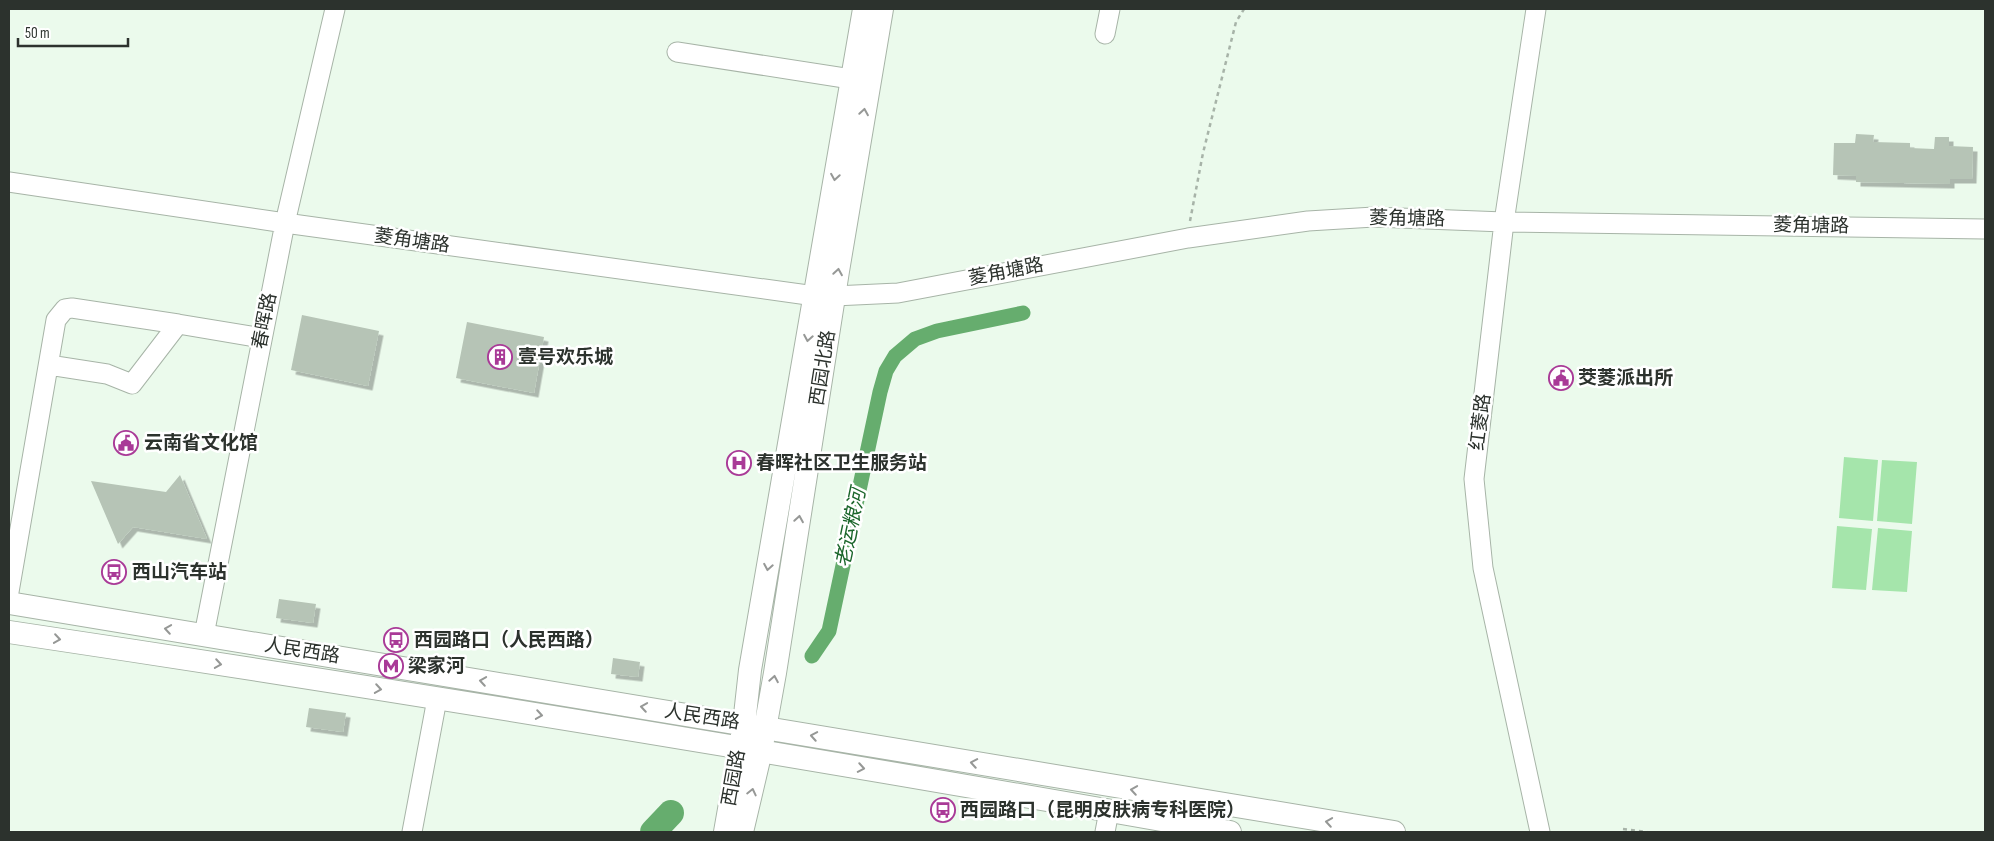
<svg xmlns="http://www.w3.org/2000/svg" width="1994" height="841" viewBox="0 0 1994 841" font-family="'Sofia Sans Condensed','Noto Sans SC',sans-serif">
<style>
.pitch{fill:#a5e5ab}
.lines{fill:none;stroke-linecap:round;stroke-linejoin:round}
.canal{stroke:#66ad6e;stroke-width:15}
.river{stroke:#66ad6e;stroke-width:26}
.building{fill:#b6c4b6;filter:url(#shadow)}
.minor-casing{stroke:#a7b4a7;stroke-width:21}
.major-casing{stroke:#a7b4a7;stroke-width:24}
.path{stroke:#a7b3a8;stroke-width:2.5;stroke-dasharray:4 4;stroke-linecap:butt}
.minor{stroke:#fff;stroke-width:19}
.major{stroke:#fff;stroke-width:22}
.oneway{stroke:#969896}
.labels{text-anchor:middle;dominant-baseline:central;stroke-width:5;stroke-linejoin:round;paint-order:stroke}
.street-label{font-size:19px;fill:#2c322d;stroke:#fff}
.poi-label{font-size:19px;font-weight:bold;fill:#2c322d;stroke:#fff;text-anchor:start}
.water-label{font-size:20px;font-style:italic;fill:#1b662b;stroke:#fff}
</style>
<defs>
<filter id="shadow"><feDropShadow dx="4.5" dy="4.5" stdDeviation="0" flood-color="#0004"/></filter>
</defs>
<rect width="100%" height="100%" fill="#ebfaec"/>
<path class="pitch" d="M1844,457l34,3 -5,61 -34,-3z
M1882,460l35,2 -5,62 -35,-3z
M1837,526l35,3 -6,61 -34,-2z
M1878,528l34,3 -5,61 -35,-2z"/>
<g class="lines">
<path class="canal" d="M812,656l17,-25 51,-239 6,-21 9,-15 20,-17 22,-8 86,-18"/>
<path class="river" d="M653,832l18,-19"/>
</g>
<path class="building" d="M1856,134l18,1 -1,7 37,1v5l24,1 1,-12h14v9l24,1 -1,32h-22v5l-94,-2v-6l-23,-1 1,-32h21z
M302,315l77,16 -11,55 -77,-16z
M467,322l77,15 -10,56 -78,-15z
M180,475l27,64 -74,-12 -15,17 -27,-63 75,11z
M279,599l37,5 -3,19 -37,-5z
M613,658l27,4 -2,15 -27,-3z
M309,708l37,5 -3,19 -37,-5z"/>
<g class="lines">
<defs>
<path id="minor" d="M1536,9l-32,213 -30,257 9,89 57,264
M1105,34l5,-25
M677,52l174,27
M9,182l276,41 530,73
M834,296l64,-3 290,-55 120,-17 66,-4 130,5 481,7
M178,324l84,14
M9,592l47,-272 9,-11 7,-1 106,16 -46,60 -25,-10 -58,-9
M204,635l81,-412 50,-214
M412,832l25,-133
M1105,832l4,-21"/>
<path id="major" d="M9,603l1385,229
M9,632c408,61 815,128 1221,200
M725,832l19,-108 6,-54 114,-661
M742,832l19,-81 14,-78 63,-402 44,-262"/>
</defs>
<use href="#minor" class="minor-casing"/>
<use href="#major" class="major-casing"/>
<path class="path" d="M1190,221l13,-68 33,-131 8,-13
M1623,829l24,3"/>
<use href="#minor" class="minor"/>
<use href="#major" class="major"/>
</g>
<defs><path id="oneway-chevron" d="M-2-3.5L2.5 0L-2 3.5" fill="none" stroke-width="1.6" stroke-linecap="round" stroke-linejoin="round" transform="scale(1.25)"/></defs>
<g class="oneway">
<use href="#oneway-chevron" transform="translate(864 112) rotate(-81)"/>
<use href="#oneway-chevron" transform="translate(835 177) rotate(99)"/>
<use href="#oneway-chevron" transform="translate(838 272) rotate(-81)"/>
<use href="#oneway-chevron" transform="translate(808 338) rotate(100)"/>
<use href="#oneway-chevron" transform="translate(799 519) rotate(-81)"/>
<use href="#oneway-chevron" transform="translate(768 567) rotate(100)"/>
<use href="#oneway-chevron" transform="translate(168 629) rotate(-171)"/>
<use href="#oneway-chevron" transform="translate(57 639) rotate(8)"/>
<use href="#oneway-chevron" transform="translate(218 664) rotate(9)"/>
<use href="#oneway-chevron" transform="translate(774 679) rotate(-80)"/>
<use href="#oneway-chevron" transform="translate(483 681) rotate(-171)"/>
<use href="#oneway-chevron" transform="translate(378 689) rotate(9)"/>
<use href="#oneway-chevron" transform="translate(644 707) rotate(-171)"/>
<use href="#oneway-chevron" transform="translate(539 715) rotate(9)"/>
<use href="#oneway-chevron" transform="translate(814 736) rotate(-170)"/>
<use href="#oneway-chevron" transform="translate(974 763) rotate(-170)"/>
<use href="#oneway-chevron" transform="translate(861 768) rotate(10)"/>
<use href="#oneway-chevron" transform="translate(1134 790) rotate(-171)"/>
<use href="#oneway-chevron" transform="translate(752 792) rotate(-77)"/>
<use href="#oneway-chevron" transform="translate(1329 822) rotate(-171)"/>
</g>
<defs>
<symbol id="building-ring" viewBox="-11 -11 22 22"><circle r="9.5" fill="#fff" stroke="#a93a97" stroke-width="1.5"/><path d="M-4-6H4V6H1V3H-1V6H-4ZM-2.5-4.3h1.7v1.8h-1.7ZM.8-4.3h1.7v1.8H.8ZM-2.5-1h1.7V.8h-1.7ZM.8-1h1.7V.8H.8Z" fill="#a93a97"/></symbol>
<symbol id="civic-ring" viewBox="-11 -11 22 22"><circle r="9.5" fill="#fff" stroke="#a93a97" stroke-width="1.5"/><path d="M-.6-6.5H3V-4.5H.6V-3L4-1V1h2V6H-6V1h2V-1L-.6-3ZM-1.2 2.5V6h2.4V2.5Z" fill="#a93a97"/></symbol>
<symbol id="hospital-ring" viewBox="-11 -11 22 22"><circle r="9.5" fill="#fff" stroke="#a93a97" stroke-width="1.5"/><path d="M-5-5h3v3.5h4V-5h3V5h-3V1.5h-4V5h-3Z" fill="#a93a97"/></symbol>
<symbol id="bus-ring" viewBox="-11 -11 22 22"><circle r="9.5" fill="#fff" stroke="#a93a97" stroke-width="1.5"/><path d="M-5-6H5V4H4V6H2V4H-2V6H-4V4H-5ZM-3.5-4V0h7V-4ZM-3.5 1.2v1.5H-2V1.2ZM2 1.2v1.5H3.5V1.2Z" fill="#a93a97"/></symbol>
<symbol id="metro-ring" viewBox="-11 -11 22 22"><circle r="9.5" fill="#fff" stroke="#a93a97" stroke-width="1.5"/><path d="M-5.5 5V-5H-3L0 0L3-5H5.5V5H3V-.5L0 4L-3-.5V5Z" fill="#a93a97"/></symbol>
</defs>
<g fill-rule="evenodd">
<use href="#building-ring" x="486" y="343" width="28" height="28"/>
<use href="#civic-ring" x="1547" y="364" width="28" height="28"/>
<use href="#civic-ring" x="112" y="429" width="28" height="28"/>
<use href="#hospital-ring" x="725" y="449" width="28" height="28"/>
<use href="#bus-ring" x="100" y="558" width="28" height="28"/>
<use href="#bus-ring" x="382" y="626" width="28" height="28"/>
<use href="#metro-ring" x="377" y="652" width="28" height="28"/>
<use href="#bus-ring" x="929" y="796" width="28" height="28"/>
</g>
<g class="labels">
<g class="street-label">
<text transform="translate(1407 219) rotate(1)">菱角塘路</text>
<text transform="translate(1811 226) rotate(1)">菱角塘路</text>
<text transform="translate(412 241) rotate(8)">菱角塘路</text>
<text transform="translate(1006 272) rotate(-11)">菱角塘路</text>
<text transform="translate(265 321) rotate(-79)">春晖路</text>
<text transform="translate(823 368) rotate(-81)">西园北路</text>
<text transform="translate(1481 422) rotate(-83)">红菱路</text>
<text transform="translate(302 651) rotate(9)">人民西路</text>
<text transform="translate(702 717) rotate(9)">人民西路</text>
<text transform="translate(734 778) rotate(-80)">西园路</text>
</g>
<g class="poi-label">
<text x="518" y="357">壹号欢乐城</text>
<text x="1578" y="378">茭菱派出所</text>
<text x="144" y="443">云南省文化馆</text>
<text x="756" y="463">春晖社区卫生服务站</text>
<text x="132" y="572">西山汽车站</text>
<text x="414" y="640">西园路口（人民西路）</text>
<text x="408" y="666">梁家河</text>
<text x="960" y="810">西园路口（昆明皮肤病专科医院）</text>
</g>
<g class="water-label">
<text transform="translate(851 528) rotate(-78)">老运粮河</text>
</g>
</g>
<rect width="1994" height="841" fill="none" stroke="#2c322d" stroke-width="20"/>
<path d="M18 38v8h110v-8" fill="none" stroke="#2c322d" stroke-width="2.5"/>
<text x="25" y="38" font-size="15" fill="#2c322d" stroke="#ffffff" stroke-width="4" paint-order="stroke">50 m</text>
</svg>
